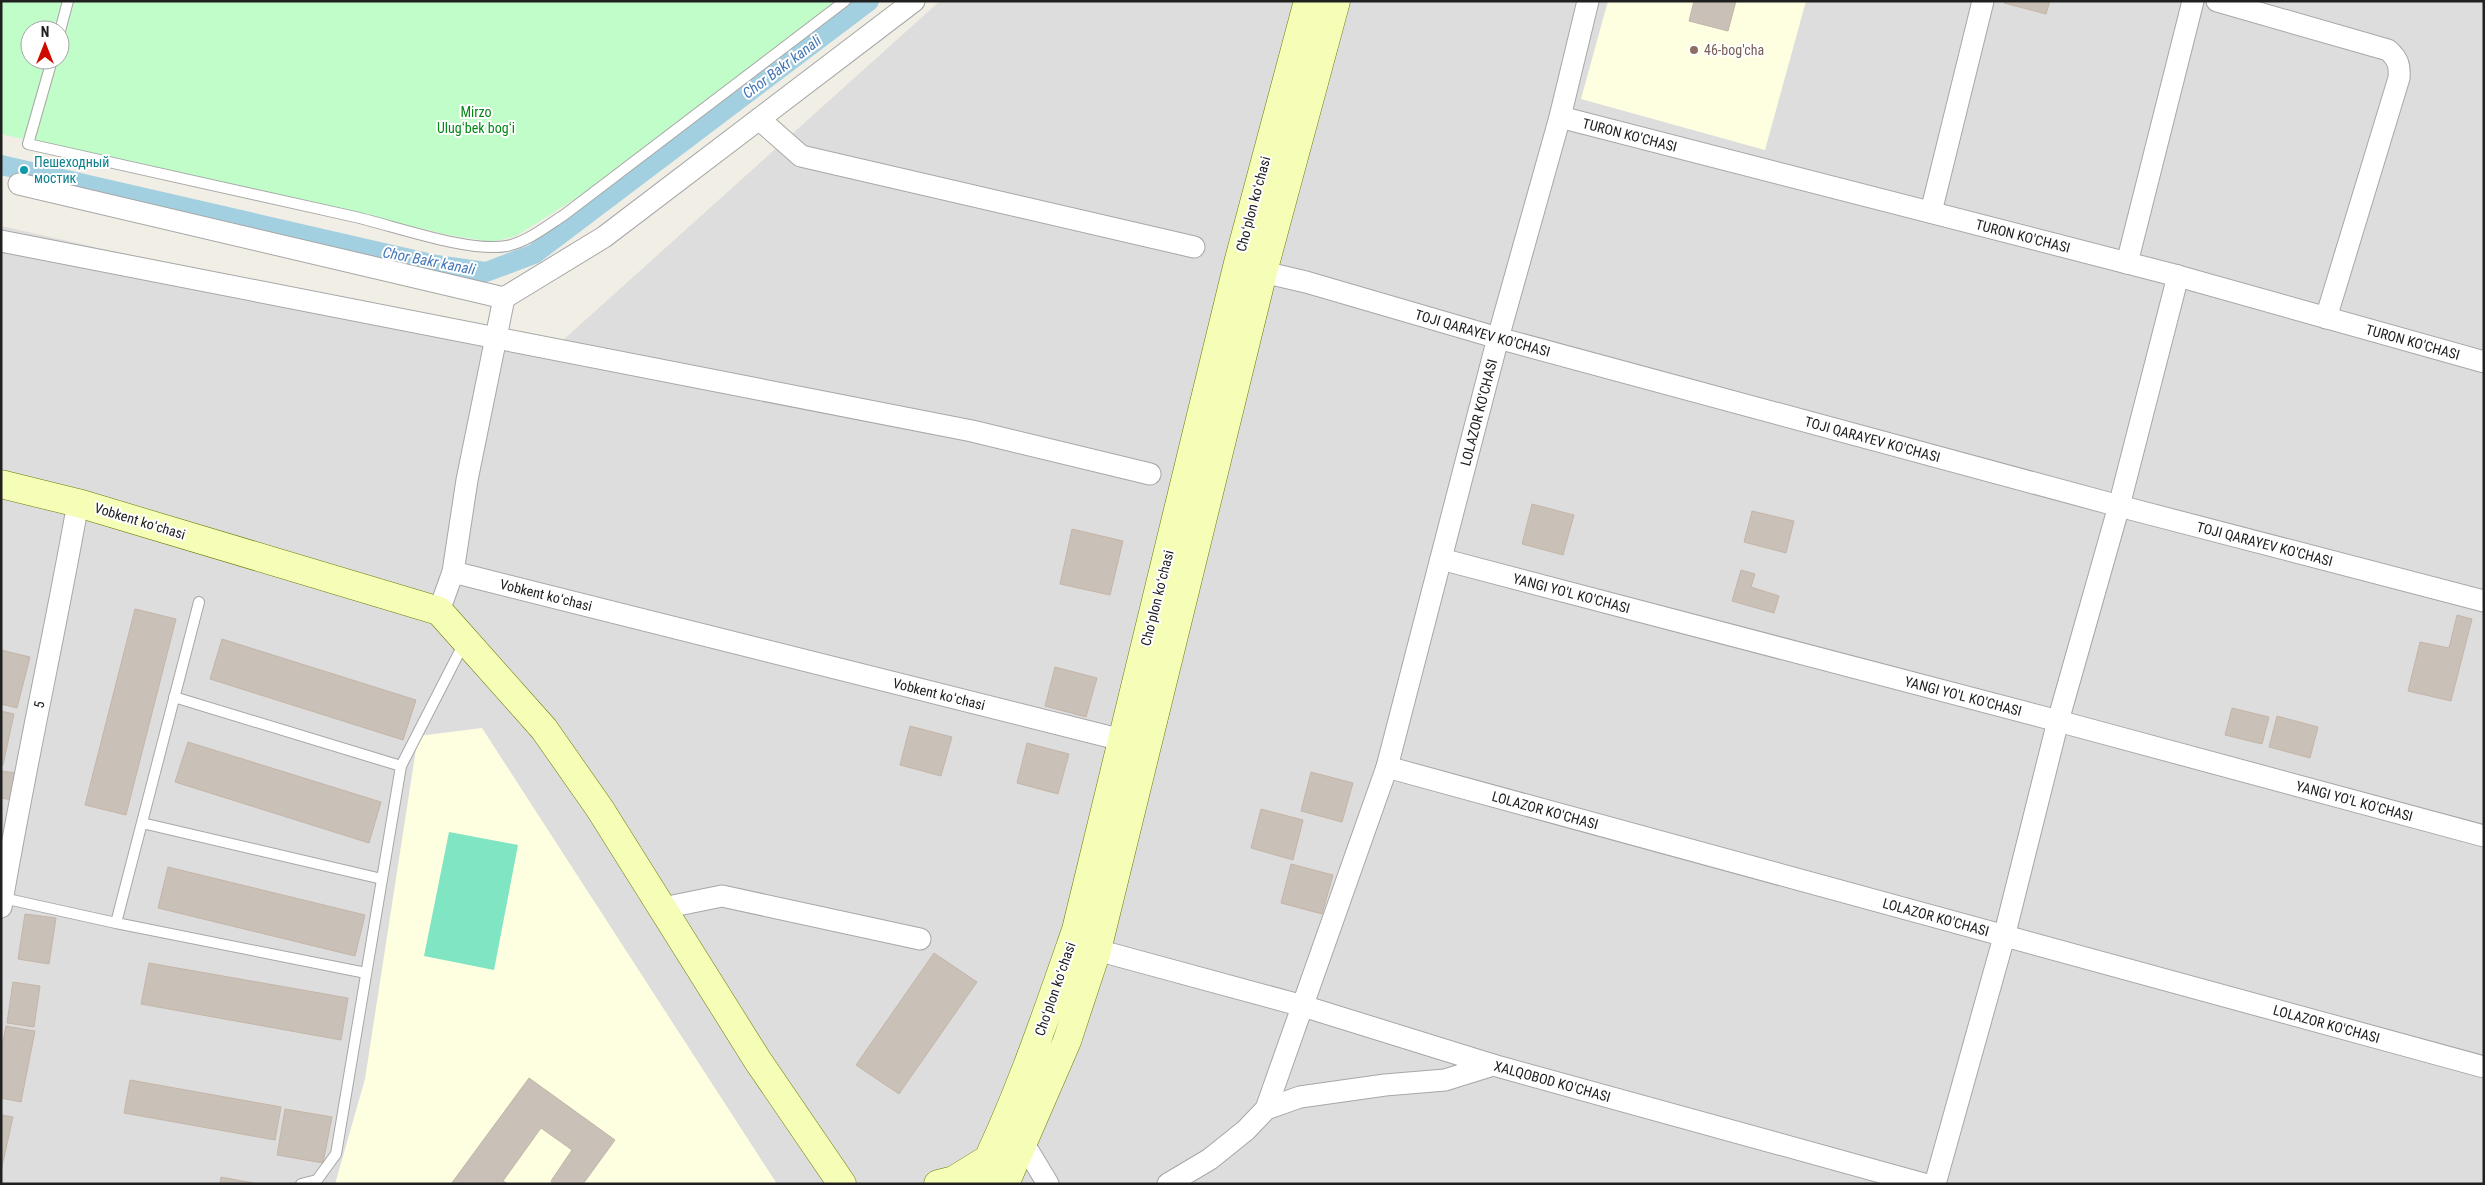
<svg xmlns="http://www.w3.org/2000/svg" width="2485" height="1185" viewBox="0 0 2485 1185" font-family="'Roboto Condensed',sans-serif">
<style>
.residential{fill:#dedddd}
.education{fill:#fdffe0}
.park{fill:#c0fdc8;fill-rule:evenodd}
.pitch{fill:#7fe5c3}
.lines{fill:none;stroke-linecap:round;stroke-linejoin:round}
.canal{stroke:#a3d0e1;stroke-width:20}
.building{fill:#c9c0b8;stroke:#c4b5a7}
.lane-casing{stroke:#a7a7a7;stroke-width:12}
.street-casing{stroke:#a7a7a7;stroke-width:23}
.secondary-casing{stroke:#697d00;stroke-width:29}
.lane{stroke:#fff;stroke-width:10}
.street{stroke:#fff;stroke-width:21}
.secondary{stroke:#f6fdb7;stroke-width:28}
.education-dot{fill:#8d6e63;stroke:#fff;stroke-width:2}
.culture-dot{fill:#0f9aa8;stroke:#fff;stroke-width:2}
.labels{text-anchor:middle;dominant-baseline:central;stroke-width:4;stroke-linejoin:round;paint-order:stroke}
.education-label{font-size:14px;fill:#785e54;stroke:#fff;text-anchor:start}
.park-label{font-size:14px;fill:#058716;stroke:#fff}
.street-label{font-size:14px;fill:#202020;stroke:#fff}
.culture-label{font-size:14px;fill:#0d838f;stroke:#fff;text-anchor:start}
.water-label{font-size:15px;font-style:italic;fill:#4577b6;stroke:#fff}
</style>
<rect width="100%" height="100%" fill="#f1eee5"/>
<path class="residential" d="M940,1h1544v1183h-2483v-958l551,124z"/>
<path class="education" d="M1608,1h198l-41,149 -184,-51z
M482,728l295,456h-442l30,-105 53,-343z"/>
<path class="park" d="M1,1h835l-153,120 -99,72 -68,43 -24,6 -43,-7 -187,-44 -261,-57zM30,30h30v30h-30z"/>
<path class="pitch" d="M449,832l69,13 -24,125 -70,-14z"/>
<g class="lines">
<path class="canal" d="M1,165l435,100 50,7 48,-18 335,-253"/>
</g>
<path class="building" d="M1694,1h42l-8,30 -39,-10z
M2005,1h45l-4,13 -42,-11z
M1532,504l42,11 -11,40 -41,-11z
M1752,511l42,10 -8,32 -42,-11z
M1072,529l51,12 -13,54 -50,-11z
M1741,570l14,4 -4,13 28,9 -5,17 -42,-12z
M135,609l41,10 -50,196 -41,-10z
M2457,615l15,4 -21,82 -43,-10 12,-49 29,6z
M222,639l194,61 -13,40 -193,-61z
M1,650l29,7 -13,51 -16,-4z
M1055,667l42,11 -11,39 -41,-11z
M2232,708l37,9 -7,27 -37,-9z
M1,711l13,3 -11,51h-2z
M2277,716l41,11 -8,31 -41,-11z
M910,726l42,11 -11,39 -41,-11z
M188,742l193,60 -12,41 -194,-61z
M1027,743l42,11 -11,40 -41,-11z
M1,771l16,2 -4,27 -12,-2z
M1311,772l42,11 -11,39 -41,-11z
M1261,809l42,11 -10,40 -42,-12z
M1291,864l42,11 -11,39 -41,-11z
M168,867l197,48 -10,41 -197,-48z
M25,914l31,4 -7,46 -31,-5z
M934,953l43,29 -78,112 -43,-29z
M149,963l199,35 -7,42 -200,-36z
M13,982l27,4 -6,41 -27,-4z
M6,1026l29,5 -14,71 -20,-4v-47z
M529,1078l86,62 -32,44h-30l-2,-3 21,-31 -31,-22 -38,53 5,3h-57z
M130,1080l151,27 -6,33 -151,-27z
M285,1109l47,8 -9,46 -46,-8z
M1,1115l12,2 -12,54z
M221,1177l37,7h-38z"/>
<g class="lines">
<defs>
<path id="lane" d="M60,31l8,-30
M52,60l-24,84c108,25 216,48 323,72 41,9 117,37 156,30 20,-4 40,-20 57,-31l281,-214
M199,602l-83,321 250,50
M174,697l227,69
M142,823l240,56
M3,898l113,25
M301,1184l16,-4 19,-26 65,-388 64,-125"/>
<g id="street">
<path d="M2217,1l171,49c10,9 12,15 11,28l-73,240"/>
<path id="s1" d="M1560,117l618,159 306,86"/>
<path d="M759,119l42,37 393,91"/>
<path d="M19,184l485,114 100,-61 310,-236"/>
<path d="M1931,212l52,-211"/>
<path d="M1,241l971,190 178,43"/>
<path d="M2127,263l66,-262"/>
<path id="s2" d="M1263,272l43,10 192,56 621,168 365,95"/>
<path id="s3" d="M1441,559l617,162 426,115"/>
<path d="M453,572l669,168"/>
<path d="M439,611l14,-39 14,-92 37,-182"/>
<path id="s4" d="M1387,767l1097,300"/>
<path id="s5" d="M1,907c23,-136 53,-269 77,-404"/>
<path d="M663,908l59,-12 198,43"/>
<path d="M1097,950l206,56 190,59"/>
<path id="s6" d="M1266,1109l121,-342 111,-429 62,-221 28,-116"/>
<path d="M1024,1144l24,40"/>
<path id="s7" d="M1168,1184l42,-25 36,-29 20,-21 34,-12 85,-12 60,-5 48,-15 431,119"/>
<path d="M1935,1184l69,-247 54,-216 61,-215 59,-230"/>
</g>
<path id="secondary" d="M1,484l77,19 361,108 105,118 56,80 158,252 84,123
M938,1184l16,-4 34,-21
M976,1184c41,-82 70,-168 100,-254l162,-667 70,-262
M1005,1184l62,-143 30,-91 166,-678 73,-271"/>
</defs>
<use href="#lane" class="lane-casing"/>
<use href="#street" class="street-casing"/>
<use href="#secondary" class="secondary-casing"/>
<use href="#lane" class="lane"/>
<use href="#street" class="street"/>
<use href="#secondary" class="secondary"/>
</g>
<circle class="education-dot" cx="1694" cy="50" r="5"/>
<circle class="culture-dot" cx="24" cy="170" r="5"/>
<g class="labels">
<g class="education-label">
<text x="1704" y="50">46-bog'cha</text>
</g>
<g class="park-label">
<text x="476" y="112">Mirzo<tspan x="476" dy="16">Ulugʻbek bogʻi</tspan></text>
</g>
<g class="street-label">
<text stroke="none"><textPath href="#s1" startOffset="72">TURON KO'CHASI</textPath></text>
<text transform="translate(1253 204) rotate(-75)">Choʻplon koʻchasi</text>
<text stroke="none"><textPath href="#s1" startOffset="478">TURON KO'CHASI</textPath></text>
<text stroke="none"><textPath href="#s2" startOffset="228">TOJI QARAYEV KO'CHASI</textPath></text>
<text stroke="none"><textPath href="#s1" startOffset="882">TURON KO'CHASI</textPath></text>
<text stroke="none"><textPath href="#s6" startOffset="729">LOLAZOR KO'CHASI</textPath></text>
<text stroke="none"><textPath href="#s2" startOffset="632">TOJI QARAYEV KO'CHASI</textPath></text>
<text transform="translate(140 521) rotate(17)">Vobkent koʻchasi</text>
<text stroke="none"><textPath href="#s2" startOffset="1038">TOJI QARAYEV KO'CHASI</textPath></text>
<text stroke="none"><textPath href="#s3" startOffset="135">YANGI YO'L KO'CHASI</textPath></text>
<text transform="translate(546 595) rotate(14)">Vobkent koʻchasi</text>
<text transform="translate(1157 598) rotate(-76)">Choʻplon koʻchasi</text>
<text transform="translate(939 694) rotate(14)">Vobkent koʻchasi</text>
<text stroke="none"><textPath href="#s3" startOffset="540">YANGI YO'L KO'CHASI</textPath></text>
<text stroke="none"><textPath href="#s5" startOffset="206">5</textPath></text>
<text stroke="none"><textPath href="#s3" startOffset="945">YANGI YO'L KO'CHASI</textPath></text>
<text stroke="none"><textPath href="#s4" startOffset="164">LOLAZOR KO'CHASI</textPath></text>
<text stroke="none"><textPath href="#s4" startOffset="569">LOLAZOR KO'CHASI</textPath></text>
<text transform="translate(1055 989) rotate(-71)">Choʻplon koʻchasi</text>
<text stroke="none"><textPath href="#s4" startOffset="974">LOLAZOR KO'CHASI</textPath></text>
<text stroke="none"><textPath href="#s7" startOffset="418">XALQOBOD KO'CHASI</textPath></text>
</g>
<g class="culture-label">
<text x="34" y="162">Пешеходный<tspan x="34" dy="16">мостик</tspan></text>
</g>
<g class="water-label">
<text transform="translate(782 67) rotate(-37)">Chor Bakr kanali</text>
<text transform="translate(429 261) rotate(11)">Chor Bakr kanali</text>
</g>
</g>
<rect width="2485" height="1185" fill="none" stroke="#202020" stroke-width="5"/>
<g transform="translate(45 45)"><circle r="24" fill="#ffffff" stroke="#a6a6a6"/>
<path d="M0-4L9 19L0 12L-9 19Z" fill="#cf0b00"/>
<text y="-8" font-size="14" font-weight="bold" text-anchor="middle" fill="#202020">N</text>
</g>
</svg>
